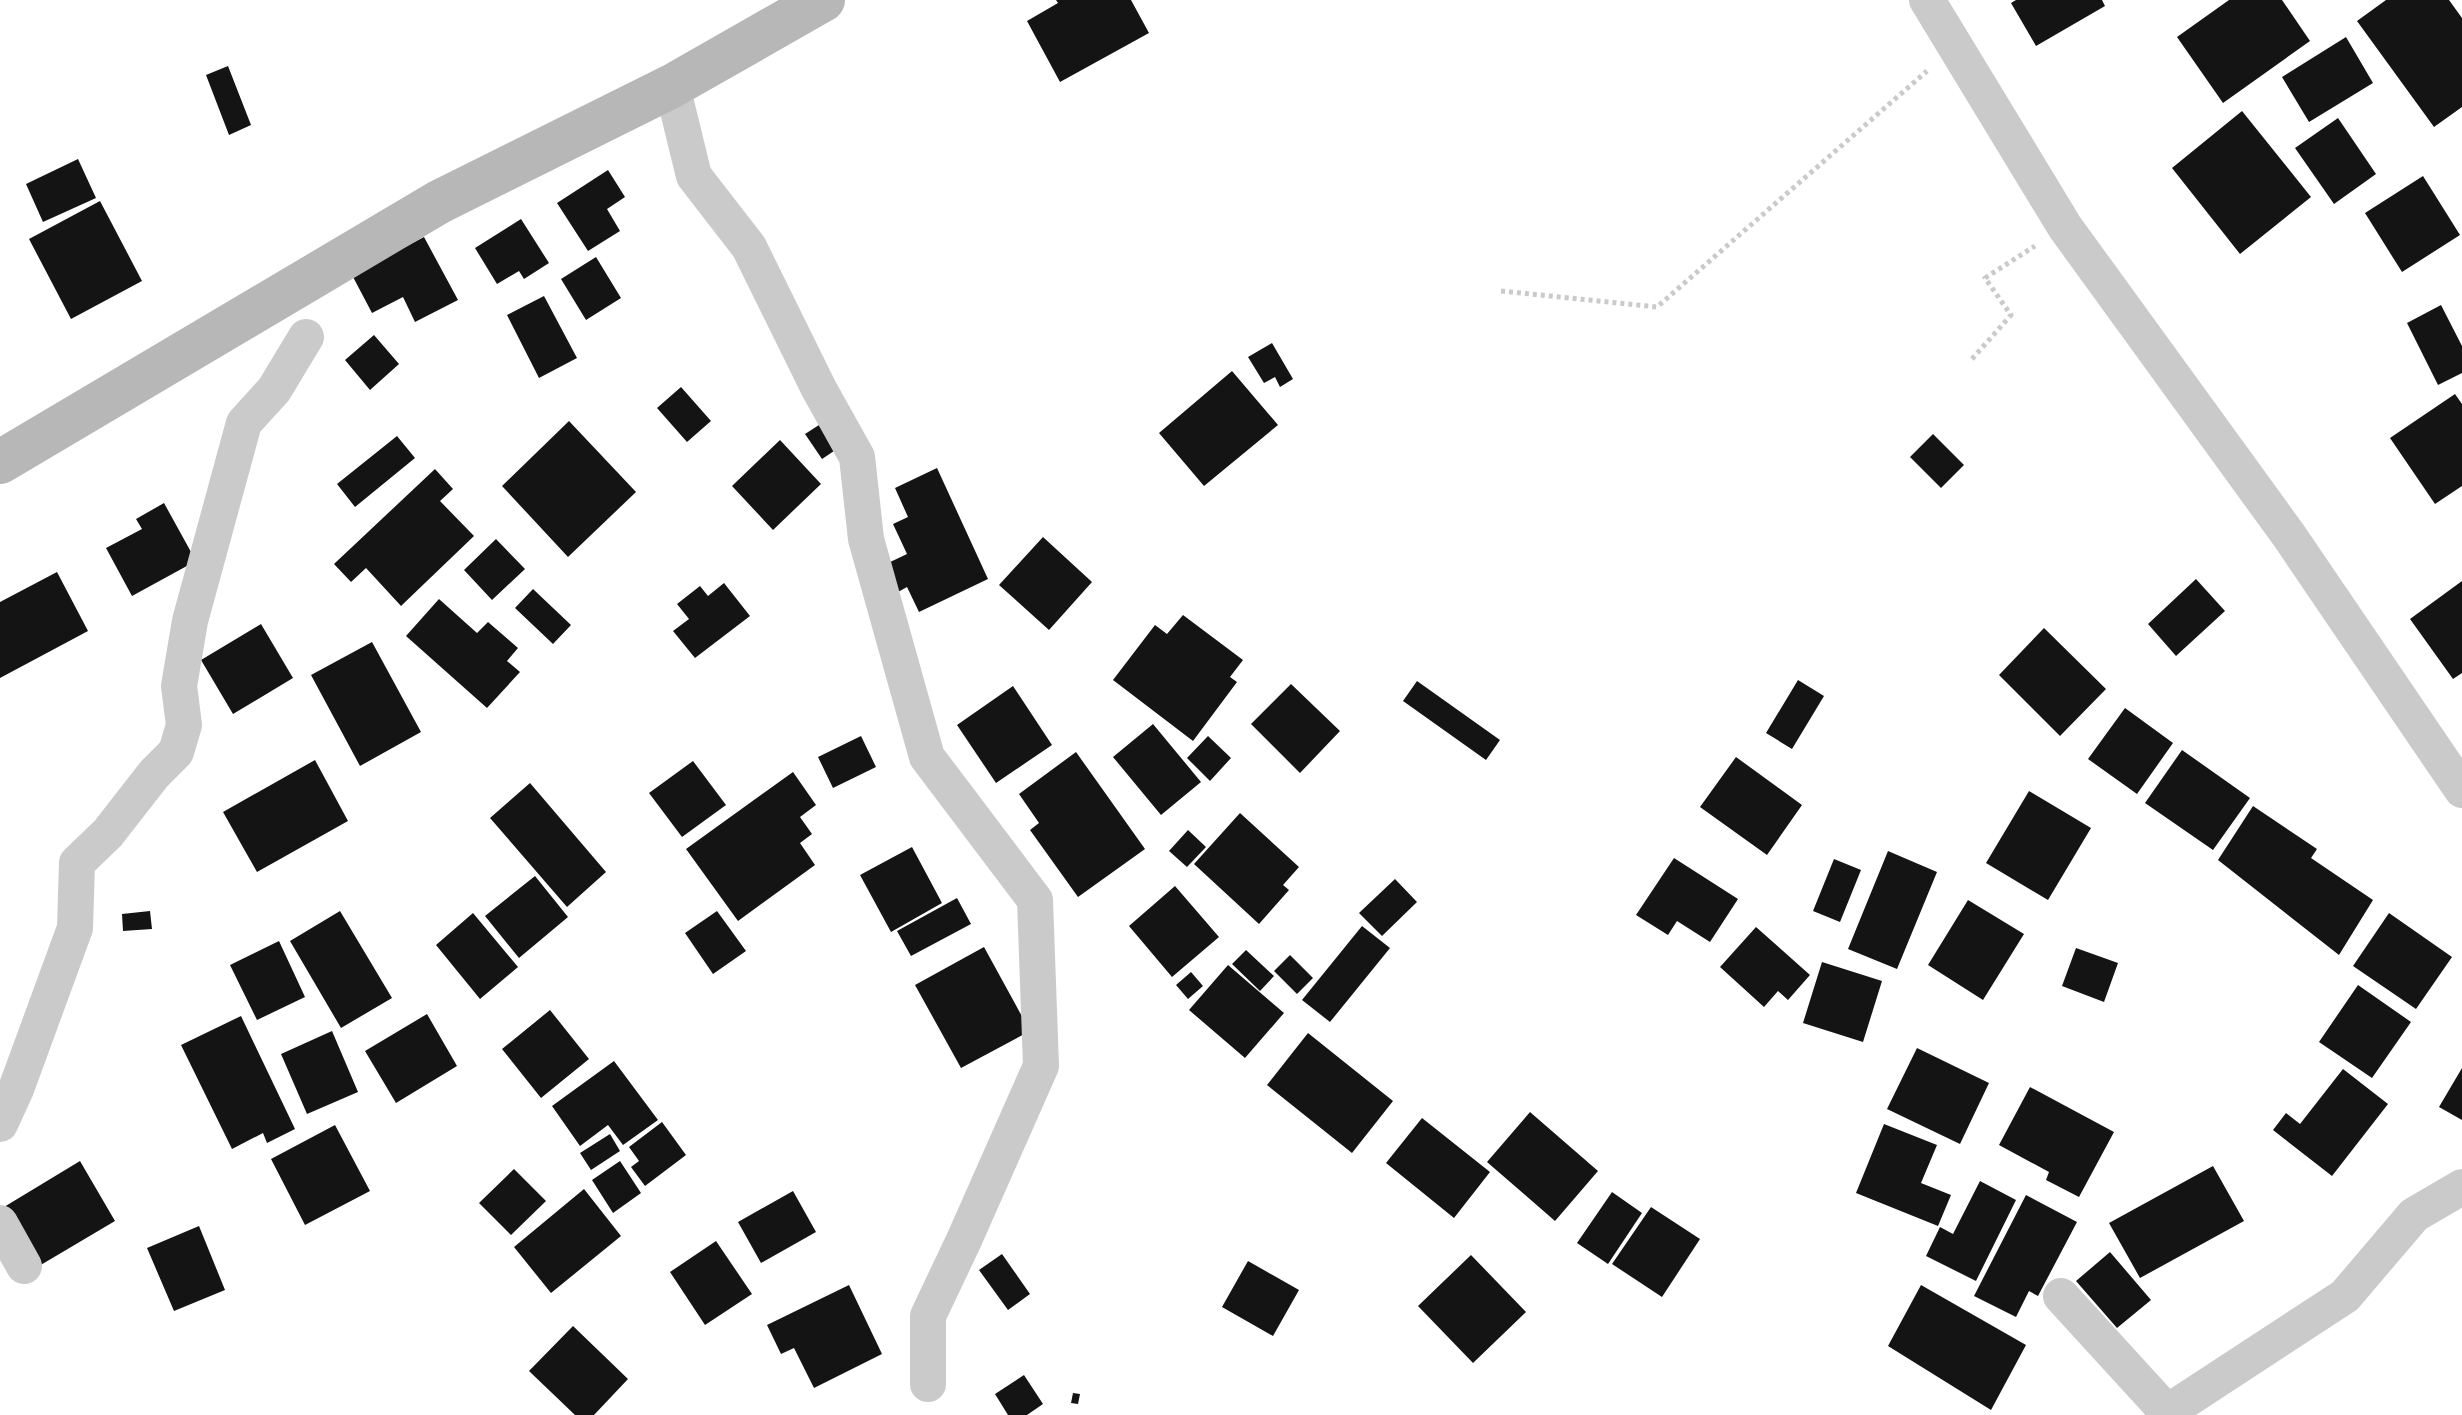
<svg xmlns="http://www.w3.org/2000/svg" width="2462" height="1415" viewBox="0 0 2462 1415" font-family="Figtree,sans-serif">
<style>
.building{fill:#141414}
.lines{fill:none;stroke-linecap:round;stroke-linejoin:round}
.path{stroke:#cacaca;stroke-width:5;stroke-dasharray:4 4;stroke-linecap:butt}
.minor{stroke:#cacaca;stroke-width:36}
.secondary{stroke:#b7b7b7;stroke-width:44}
</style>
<rect width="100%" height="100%" fill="#fff"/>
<path class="building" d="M1056,0h75l18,33 -89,49 -33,-61 31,-18z
M2016,0h86l3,6 -69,40 -25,-43z
M2229,0h53l28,41 -87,62 -46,-66z
M2386,0h63l13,18v89l-28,20 -77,-106z
M2346,37l27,46 -64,39 -27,-45z
M228,66l23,59 -22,10 -23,-60z
M2242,111l69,86 -71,57 -68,-86z
M2338,118l38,56 -42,30 -39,-56z
M78,159l18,39 -53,24 -17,-38z
M608,170l17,27 -18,12 13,22 -32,20 -31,-48z
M2423,176l37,59 -58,37 -37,-59z
M100,201l42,80 -71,38 -42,-80z
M521,219l28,44 -25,16 -5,-8 -22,13 -22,-36z
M424,237l34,63 -43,22 -12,-25 -31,16 -20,-38z
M596,257l25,41 -35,22 -25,-41z
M544,296l33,62 -38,20 -32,-63z
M2441,305l21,41v27l-24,12 -31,-62z
M374,335l25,29 -29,26 -25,-30z
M1272,343l21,36 -13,8 -5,-10 -11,6 -16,-26z
M1232,371l46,54 -74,61 -45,-53z
M681,387l30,34 -24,21 -30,-34z
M2455,394l7,10v82l-27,18 -45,-66z
M830,418l16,25 -24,16 -17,-25z
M569,421l67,71 -68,65 -66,-71z
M1933,434l31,31 -23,23 -31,-31z
M397,436l18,22 -60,49 -18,-23z
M780,440l41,44 -48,46 -41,-44z
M937,468l51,111 -69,33 -12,-25 -9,5 -12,-28 21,-10 -14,-30 15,-7 -13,-29z
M435,469l18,20 -13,12 34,35 -73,70 -35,-38 -15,14 -17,-18z
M164,503l32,58 -64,35 -26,-48 36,-19 -6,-10z
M1043,537l49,45 -43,48 -50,-45z
M496,539l29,30 -33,31 -28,-30z
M57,572l31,59 -88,47v-76z
M2196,579l29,32 -49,45 -28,-32z
M2462,581v92l-9,6 -43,-60z
M724,583l26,33 -55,42 -22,-27 16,-12 -12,-15 23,-18 8,10z
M533,589l38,36 -18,19 -38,-36z
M439,599l38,34 11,-11 30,26 -11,13 13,11 -33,36 -81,-72z
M1183,615l60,45 -13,17 7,5 -44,59 -80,-61 42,-55 12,9z
M261,624l32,54 -60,36 -32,-54z
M2044,628l62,61 -46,47 -61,-61z
M372,642l49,90 -61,34 -49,-91z
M1798,680l26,16 -32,53 -26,-16z
M1417,681l83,59 -14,20 -83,-59z
M1291,684l49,47 -40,42 -49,-49z
M1013,686l39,59 -56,38 -39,-58z
M2125,708l48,35 -36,51 -49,-35z
M1153,724l48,58 -40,33 -48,-58z
M861,736l15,31 -43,21 -15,-31z
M1208,736l23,22 -21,23 -23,-23z
M2182,750l68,48 -37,52 -68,-47z
M1076,752l69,97 -67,48 -48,-67 9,-7 -20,-29z
M1736,757l66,48 -35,50 -67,-48z
M315,760l33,61 -91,51 -34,-60z
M693,761l33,44 -44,32 -33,-44z
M793,772l23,33 -16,12 12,17 -12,9 15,22 -77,56 -52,-72z
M530,783l76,89 -39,35 -77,-89z
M2029,791l62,37 -43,72 -62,-37z
M2253,806l64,43 -6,9 62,42 -34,55 -121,-95z
M1240,813l59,54 -16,18 6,5 -30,34 -65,-60z
M1188,830l18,17 -19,20 -18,-16z
M912,847l30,56 -51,29 -31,-57z
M1888,851l49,21 -40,97 -49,-20z
M1674,858l64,41 -28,43 -33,-21 -9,14 -32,-20z
M1834,859l27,11 -21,52 -27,-11z
M535,876l33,41 -49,41 -34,-42z
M1395,879l22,23 -35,34 -23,-23z
M1175,886l44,51 -47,40 -43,-51z
M957,898l14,26 -60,32 -14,-25z
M1968,900l56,34 -41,66 -55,-35z
M150,911l2,18 -29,2 -1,-17z
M340,911l52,87 -51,30 -51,-87z
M717,911l29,40 -33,23 -28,-41z
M473,913l45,54 -38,32 -44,-54z
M2389,913l63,44 -36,52 -63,-43z
M1362,926l28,22 -60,74 -28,-22z
M1756,927l54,48 -22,25 -10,-9 -14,16 -44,-40z
M279,941l26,56 -48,23 -27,-55z
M984,947l46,84 -69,37 -46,-83z
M2076,948l42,15 -14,39 -42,-16z
M1246,950l28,26 -14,15 -28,-27z
M1290,955l23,23 -16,16 -23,-23z
M1822,962l60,19 -19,61 -60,-19z
M1228,965l56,48 -39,45 -56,-48z
M1191,972l12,14 -15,13 -12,-14z
M2358,985l53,37 -39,56 -53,-36z
M550,1010l39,49 -48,39 -39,-49z
M427,1014l30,52 -61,37 -31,-52z
M241,1016l54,113 -28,14 -4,-10 -31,16 -51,-104z
M332,1031l26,61 -51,22 -26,-60z
M1308,1033l85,68 -41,52 -85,-68z
M1917,1048l72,35 -29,61 -73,-35z
M614,1061l44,59 -35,25 -15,-20 -28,21 -28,-40z
M2462,1068v52l-23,-13z
M2343,1069l45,35 -56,72 -59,-46 13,-17 14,11z
M2030,1087l84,45 -35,65 -33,-17 3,-8 -50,-27z
M1530,1112l68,59 -43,50 -68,-59z
M1422,1118l68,54 -36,46 -68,-55z
M662,1122l24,33 -41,31 -14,-19 8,-6 -10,-14z
M1884,1124l53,21 -16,38 30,12 -13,31 -82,-33z
M335,1125l35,66 -65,34 -34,-66z
M610,1134l10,17 -29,19 -11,-17z
M80,1161l35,60 -76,45 -35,-59z
M620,1161l21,32 -28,20 -21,-33z
M2213,1166l31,55 -104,57 -31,-55z
M514,1169l32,32 -35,34 -32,-32z
M1980,1181l36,19 -40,81 -50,-25 14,-29 13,7z
M584,1189l37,47 -70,57 -37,-46z
M793,1191l23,41 -55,31 -23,-41z
M1612,1192l30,21 -34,51 -31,-21z
M2026,1195l51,27 -39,74 -9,-5 -13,26 -42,-21z
M1651,1207l49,32 -38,58 -50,-33z
M199,1226l26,64 -51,21 -27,-63z
M716,1241l36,53 -47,31 -35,-53z
M2110,1252l41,48 -34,28 -41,-47z
M1002,1254l28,40 -22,16 -29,-40z
M1471,1255l55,57 -53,51 -55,-57z
M1248,1261l51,29 -26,46 -51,-29z
M849,1285l33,69 -68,34 -20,-40 -13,6 -14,-29z
M1921,1285l105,60 -35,65 -103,-64z
M573,1326l55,53 -34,36h-19l-46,-44z
M1024,1375l19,29 -16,11h-19l-13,-21z
M1073,1393l7,1 -2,10 -7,-1z"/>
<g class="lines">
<path class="path" d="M1501,291l156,16 270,-236
M1972,359l39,-44 -26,-37 50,-32"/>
<path class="minor" d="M1927,0l138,227 225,310 172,253
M672,86l22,90 55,71 70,142 38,68 9,82 61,218 108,143 6,166 -77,174 -36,76v68
M0,1124l16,-35 59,-161 2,-65 31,-30 46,-59 22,-22 8,-27 -5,-39 11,-65 54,-198 30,-33 32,-53
M0,1223l24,43
M2061,1296l106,116
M2163,1415l182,-119 69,-81 48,-28"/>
<path class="secondary" d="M0,462l439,-260 233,-116 151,-86"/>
</g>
</svg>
